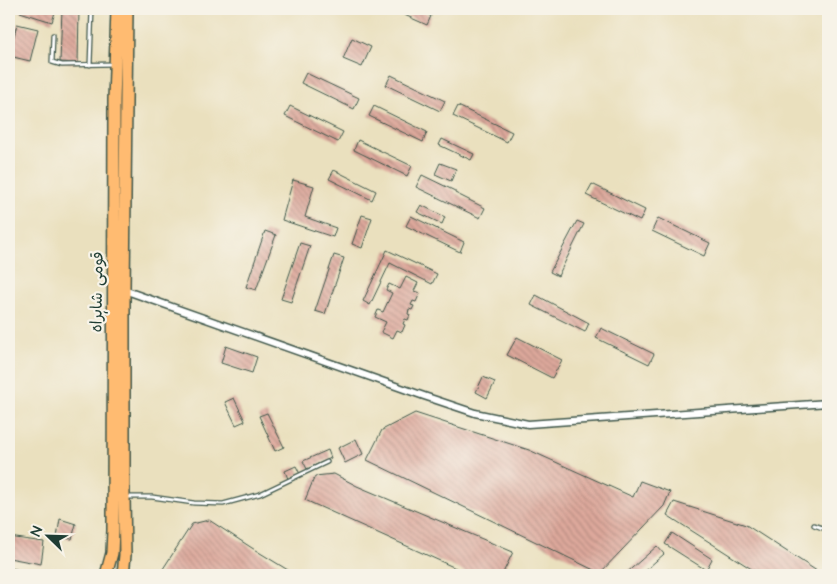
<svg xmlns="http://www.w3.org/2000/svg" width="837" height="584" viewBox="0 0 837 584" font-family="'Architects Daughter','Playpen Sans Arabic',sans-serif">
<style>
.building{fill:url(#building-back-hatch)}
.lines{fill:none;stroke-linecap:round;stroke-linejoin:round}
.lane-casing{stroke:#3d5549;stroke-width:5.5}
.street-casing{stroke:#3d5549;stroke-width:9}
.highway-casing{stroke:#3d5549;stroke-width:14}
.lane{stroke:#fff;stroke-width:3}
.street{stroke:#fff;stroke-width:6}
.highway{stroke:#ffbb71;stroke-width:11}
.labels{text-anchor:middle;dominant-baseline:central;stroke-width:4.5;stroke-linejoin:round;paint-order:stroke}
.street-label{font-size:16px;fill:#1f3d34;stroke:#f7f3e8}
</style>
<defs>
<pattern id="building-back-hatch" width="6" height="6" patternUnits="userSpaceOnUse" patternTransform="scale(1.25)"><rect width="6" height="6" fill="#dda89b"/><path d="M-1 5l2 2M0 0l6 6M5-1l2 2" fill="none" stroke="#b38a7f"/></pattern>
</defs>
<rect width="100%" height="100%" fill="#f7f3e8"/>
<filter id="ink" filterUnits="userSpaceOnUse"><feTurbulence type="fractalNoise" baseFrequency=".02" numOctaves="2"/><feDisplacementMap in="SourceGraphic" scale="10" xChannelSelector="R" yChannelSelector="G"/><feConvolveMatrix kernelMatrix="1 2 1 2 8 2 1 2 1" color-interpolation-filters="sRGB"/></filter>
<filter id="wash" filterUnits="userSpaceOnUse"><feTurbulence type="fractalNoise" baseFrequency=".0096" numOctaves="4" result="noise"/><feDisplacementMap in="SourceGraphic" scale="20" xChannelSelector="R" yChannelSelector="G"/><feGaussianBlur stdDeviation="1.12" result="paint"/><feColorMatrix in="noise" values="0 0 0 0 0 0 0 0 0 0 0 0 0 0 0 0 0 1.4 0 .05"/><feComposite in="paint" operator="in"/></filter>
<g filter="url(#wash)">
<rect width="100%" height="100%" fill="#eae0be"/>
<g id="blocks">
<path class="building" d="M21,9h35l-4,13 -32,-10z
M62,9h17l-1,54 -18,-1z
M402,9h14l15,7 -4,9 -27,-12z
M17,24l21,5 -8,32 -21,-5z
M352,38l19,9 -9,20 -19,-8z
M306,73l53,25 -5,11 -53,-26z
M391,75l54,26 -5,10 -54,-26z
M290,106l53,26 -5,10 -53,-26z
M374,106l53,26 -4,10 -54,-26z
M458,106l54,26 -5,10 -54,-26z
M442,139l32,15 -3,6 -32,-15z
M358,140l54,26 -5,10 -53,-26z
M440,163l16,6 -5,12 -16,-7z
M334,170l42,21 -4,9 -43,-21z
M422,175l33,16v2l30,15 -5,10 -64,-31z
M293,180l21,6 -9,31 31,11 -3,9 -51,-17z
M592,184l53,26 -5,11 -54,-26z
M421,205l24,12 -3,7 -25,-12z
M362,215l10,3 -10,30 -10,-4z
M411,216l53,26 -4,10 -54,-26z
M658,218l52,25 -6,13 -52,-25z
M577,221l7,3 -26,52 -8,-4z
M265,231l11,4 -20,55 -10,-3z
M300,243l10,3 -19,56 -10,-3z
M387,250l50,24 -5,10 -42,-21 -20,42 -7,-4z
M334,255l10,3 -19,56 -10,-3z
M406,277l12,6 -4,8 6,2 -4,9 -3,-1 -2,4 3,1 -2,4 -3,-1 -1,5 2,1 -2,5 -3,-1 -2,5 2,1 -3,7 -5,-2 -4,8 -12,-6 5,-10 -11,-5 3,-7 5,2 9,-19 -6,-3 3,-6 11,5z
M536,295l53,28 -4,9 -54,-27z
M601,328l53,26 -5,10 -53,-26z
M517,337l45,23 -10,18 -45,-23z
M226,346l31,11 -5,16 -31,-10z
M483,377l12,5 -8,16 -11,-6z
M234,398l11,23 -9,4 -11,-23z
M267,413l17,34 -9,4 -16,-35z
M415,413l114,37 104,47 7,-16 30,11 -6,14 -64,67 -233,-113 15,-30z
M356,439l7,15 -18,9 -7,-15z
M328,450l3,8 -24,11 -4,-8z
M296,466l4,8 -12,5 -3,-8z
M334,474l23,12 156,66 -11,23h-31l-166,-75 10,-24z
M674,502l72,23 77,50h-62l-94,-60z
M60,519l16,5 -4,15 -15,-2z
M209,520l43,28 44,27h-137l33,-51z
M672,533l40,26 -6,11 -41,-26z
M9,537l35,5 -3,22 -32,-6z
M657,546l7,8 -24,21h-16z
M9,568l23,4v3h-23z"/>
</g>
</g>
<g filter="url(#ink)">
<use href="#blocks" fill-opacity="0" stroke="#3d5549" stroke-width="1"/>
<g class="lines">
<defs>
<path id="lane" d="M53,35l-1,27 10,3 52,-1
M90,65l2,-56
M127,497h25l42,6 29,1 37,-10 67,-32
M814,525l14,5
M826,529l2,-7"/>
<path id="street" d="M124,290l300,106 51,17 53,11 300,-21"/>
<path id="highway" d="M106,575l6,-22 1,-23 1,-430 3,-91
M123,575l2,-20 -1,-58v-207l3,-281"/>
</defs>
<use href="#lane" class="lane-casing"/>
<use href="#street" class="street-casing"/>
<use href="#highway" class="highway-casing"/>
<use href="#lane" class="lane"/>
<use href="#street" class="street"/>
<use href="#highway" class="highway"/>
</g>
</g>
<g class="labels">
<g class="street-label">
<text transform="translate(97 292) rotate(-89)">قومی شاہراہ</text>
</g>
</g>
<rect width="837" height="584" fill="none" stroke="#f7f3e8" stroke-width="30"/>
<g transform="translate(48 536) rotate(293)" stroke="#f7f3e8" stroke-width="4" paint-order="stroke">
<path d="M0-4L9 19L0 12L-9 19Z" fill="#1f3d34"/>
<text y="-8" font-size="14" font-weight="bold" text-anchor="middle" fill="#1f3d34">N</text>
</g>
</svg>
